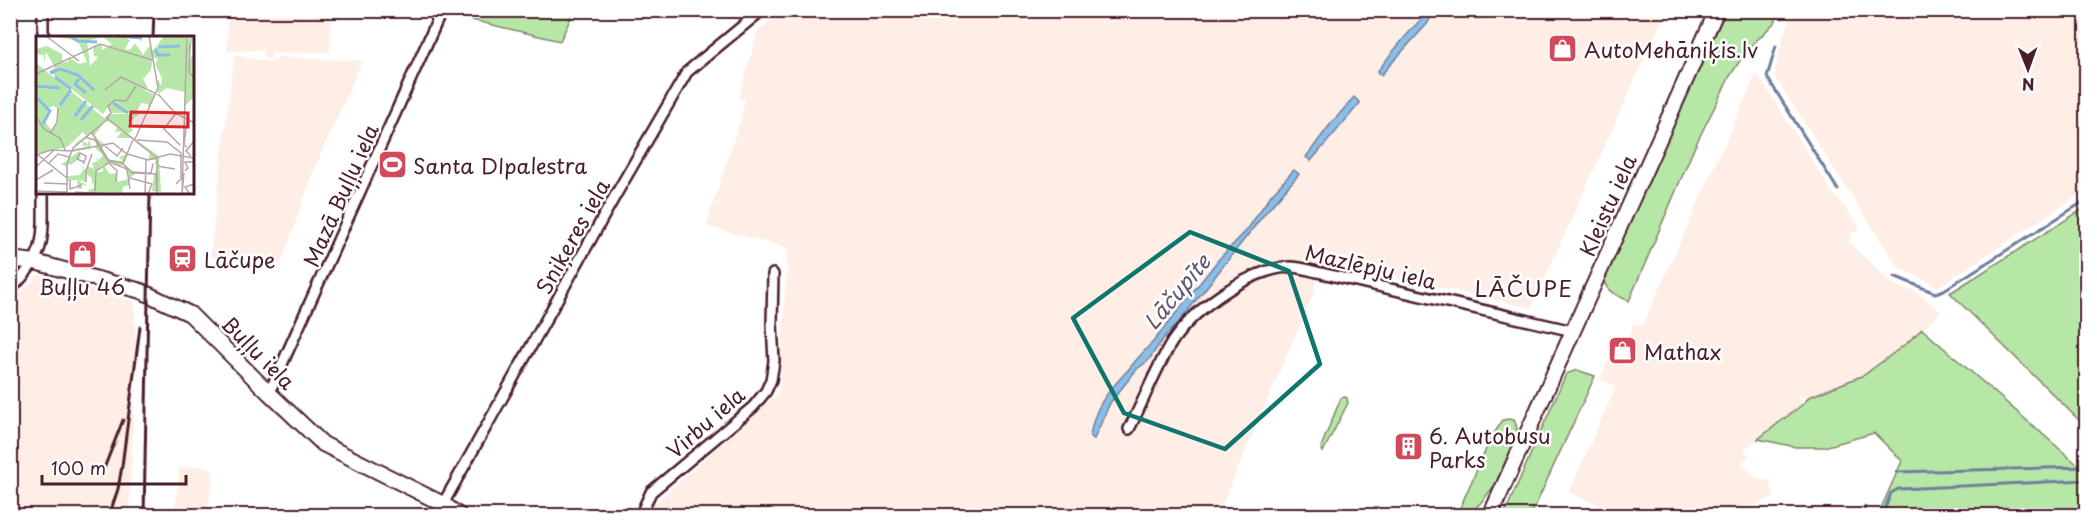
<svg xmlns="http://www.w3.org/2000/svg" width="2097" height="526" viewBox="0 0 2097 526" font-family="'Playpen Sans',sans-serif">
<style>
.built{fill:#feeee5}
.green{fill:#b7e7a6;stroke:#808368;stroke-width:1.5}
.water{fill:#8abee7;stroke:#707e9c;stroke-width:1.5}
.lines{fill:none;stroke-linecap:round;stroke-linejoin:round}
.stream{stroke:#707e9c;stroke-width:3}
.street-casing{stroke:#4a1f2b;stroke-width:14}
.secondary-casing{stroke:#4a1f2b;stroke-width:18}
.street{stroke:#fff;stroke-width:9}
.secondary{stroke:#fff;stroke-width:14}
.rail{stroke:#4a1f2b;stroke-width:3}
.marked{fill:none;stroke:#0f766e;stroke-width:4.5;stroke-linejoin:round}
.labels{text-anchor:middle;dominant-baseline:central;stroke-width:5;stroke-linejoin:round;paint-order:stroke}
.poi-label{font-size:21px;fill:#4a1f2b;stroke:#fff;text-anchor:start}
.street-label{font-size:21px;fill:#4a1f2b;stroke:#fff}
.neighbourhood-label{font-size:22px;letter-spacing:1.5px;fill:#4a1f2b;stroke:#fff}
.water-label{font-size:22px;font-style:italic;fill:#60576d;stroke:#fff}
.inset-river{fill:none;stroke:#8abee7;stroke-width:3}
.inset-road{fill:none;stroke:#b7a5aa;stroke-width:1.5}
.view{fill:#d62828;fill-opacity:0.15;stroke:#d62828;stroke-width:3}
.inset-edge{fill:none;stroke:#4a1f2b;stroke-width:3}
</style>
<rect width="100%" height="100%" fill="#fff"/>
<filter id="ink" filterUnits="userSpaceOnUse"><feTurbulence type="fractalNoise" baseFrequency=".0167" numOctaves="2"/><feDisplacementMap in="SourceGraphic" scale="12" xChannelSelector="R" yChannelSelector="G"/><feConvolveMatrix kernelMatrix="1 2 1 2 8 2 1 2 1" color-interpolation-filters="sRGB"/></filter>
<g filter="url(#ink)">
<path class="built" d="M228,11h103l-1,41 -58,1 -1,6h-7l-1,-9 -36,1z
M782,11h884l-135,297 -212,-47 -5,31 -96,223 -570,1 2,-8 129,-116 9,-144 -82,-22 35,-108 4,-18 -6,-2 19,-67z
M1794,11h292v179l-148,97 -40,-20 -124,-191 9,-40z
M234,55l36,7 10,-5 82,4 -49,111 -32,92 -71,-7z
M1756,74l4,4 72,114 28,35 -6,6 -2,-2 -3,12 43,40 19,8 2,-2 28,23 -34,31 -43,32 -55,22h-11l5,7 -59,45 5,8 -7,5 1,3 13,13 13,3 6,16 -42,18 -110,1 -54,-24 47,-106 -16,-7 17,-37 7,3 1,-3 7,3 -1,2 2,1 3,-6 -5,-2 1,-3 -3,-1 5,-13 8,3 10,-21z
M39,275l96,27 1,58 -7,155h-118v-213z
M198,466l12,1 2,5 1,10 -6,32 -4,1h-35l7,-2 4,-45z"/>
<path class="green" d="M448,10h126v1l-14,30 -114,-27z
M1726,11h55l-6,11 -29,29 -16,25 -35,70 -66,155c-12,-6 -25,-9 -25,-24z
M2086,207v220l-136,-134z
M1922,329l164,143v43h-208l24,-54 -28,-28 -50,14h-28l-38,-8 45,-35 6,-7 55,-22 43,-32z
M1577,370l18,6 -64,139h-27l62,-141z
M1345,397l2,1 1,5 -25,49 -2,-5 20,-49z
M1509,419l5,1c14,24 -27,82 -47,95h-7l-2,-3 33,-74 12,-18z"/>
<path class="water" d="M1428,12l5,2 -6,10 -46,51 -4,-3c16,-21 32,-41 51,-60z
M1354,97l6,6 -49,58 -5,-4 23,-31z
M1294,170l5,4 -33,38 -87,110 -14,14 -17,25 -11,8 -27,34 -16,36 -4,-3c5,-31 17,-43 37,-65 9,-10 16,-20 26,-29l66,-83 28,-29 24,-35z"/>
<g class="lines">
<path class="stream" d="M1776,46l-9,31 71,113
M1894,276l41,17 9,-3 142,-90
M1896,472l190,-5
M1862,516l3,-9
M1882,516l9,-23 7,-4 188,-9"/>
<defs>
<path id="street" d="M43,10v28
M10,290c37,-36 33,-50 33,-98
M269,393l173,-383
M1129,429c14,-27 27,-61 43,-87 22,-33 77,-73 118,-75 9,0 19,3 27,5l256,59
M443,504l172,-308 72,-124 75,-62
M640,516l11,-24 102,-85 13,-16 5,-11 3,-19 -2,-37 1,-50"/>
<path id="secondary" d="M10,259l25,3 106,29 49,23 79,79 54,51 120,60 17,12
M1490,516l227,-506"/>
</defs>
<use href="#street" class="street-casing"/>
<use href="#secondary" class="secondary-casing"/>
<use href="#street" class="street"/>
<use href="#secondary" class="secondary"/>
<path class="rail" d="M153,38l1,-28
M101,476l22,-56
M109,516l9,-27 4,-23 18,-139
M144,516l6,-324"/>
</g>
</g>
<path class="marked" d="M1190,232l99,39 31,93 -95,85 -101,-36 -51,-95z"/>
<defs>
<symbol id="shop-square" viewBox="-11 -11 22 22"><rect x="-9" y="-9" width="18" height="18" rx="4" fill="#d1495b" stroke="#fff"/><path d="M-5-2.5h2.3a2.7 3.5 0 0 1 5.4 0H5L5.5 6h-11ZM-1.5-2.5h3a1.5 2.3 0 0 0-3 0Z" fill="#fff"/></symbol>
<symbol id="stadium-square" viewBox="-11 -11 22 22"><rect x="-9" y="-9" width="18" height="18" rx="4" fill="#d1495b" stroke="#fff"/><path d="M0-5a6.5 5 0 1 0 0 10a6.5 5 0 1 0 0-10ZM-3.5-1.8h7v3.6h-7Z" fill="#fff"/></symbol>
<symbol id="station-square" viewBox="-11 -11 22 22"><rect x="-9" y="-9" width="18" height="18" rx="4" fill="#d1495b" stroke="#fff"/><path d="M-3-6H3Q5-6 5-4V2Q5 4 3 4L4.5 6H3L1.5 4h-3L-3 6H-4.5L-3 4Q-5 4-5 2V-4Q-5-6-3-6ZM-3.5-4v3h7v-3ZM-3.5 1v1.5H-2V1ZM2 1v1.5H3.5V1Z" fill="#fff"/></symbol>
<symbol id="building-square" viewBox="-11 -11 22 22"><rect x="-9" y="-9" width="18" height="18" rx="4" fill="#d1495b" stroke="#fff"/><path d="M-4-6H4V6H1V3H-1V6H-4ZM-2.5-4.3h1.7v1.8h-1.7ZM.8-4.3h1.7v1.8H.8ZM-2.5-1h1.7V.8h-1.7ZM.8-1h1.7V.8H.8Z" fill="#fff"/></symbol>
</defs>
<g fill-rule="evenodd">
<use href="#shop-square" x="1546" y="32" width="33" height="33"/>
<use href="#stadium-square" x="376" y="148" width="33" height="33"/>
<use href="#shop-square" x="66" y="238" width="33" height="33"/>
<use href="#station-square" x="166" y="242" width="33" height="33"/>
<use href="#shop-square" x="1606" y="334" width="33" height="33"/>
<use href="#building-square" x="1392" y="430" width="33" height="33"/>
</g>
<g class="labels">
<g class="poi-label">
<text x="1584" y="49">AutoMehāniķis.lv</text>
<text x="413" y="165">Santa DIpalestra</text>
<text x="204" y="259">Lāčupe</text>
<text x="82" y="286" text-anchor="middle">Buļļu 46</text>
<text x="1644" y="351">Mathax</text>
<text x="1429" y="435">6. Autobusu<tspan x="1429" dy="24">Parks</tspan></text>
</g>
<g class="street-label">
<text transform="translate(340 195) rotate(-66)">Mazā Buļļu iela</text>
<text transform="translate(1607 205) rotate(-66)">Kleistu iela</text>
<text transform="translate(572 236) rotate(-61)">Sniķeres iela</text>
<text transform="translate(1371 266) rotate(13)">Mazlēpju iela</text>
<text transform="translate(259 352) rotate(45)">Buļļu iela</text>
<text transform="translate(705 422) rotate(-41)">Virbu iela</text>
</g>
<g class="neighbourhood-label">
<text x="1524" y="287">LĀČUPE</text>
</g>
<g class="water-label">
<text transform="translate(1176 291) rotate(-50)">Lāčupīte</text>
</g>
</g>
<g transform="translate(36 36)">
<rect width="158" height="158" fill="#fff"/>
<path d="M17,0h88v6l-3,-5h-15l7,3 -5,9 5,1 5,-7 8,12 6,-9 4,5 11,-15h22v25l2,-23 5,-2 -4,23 4,-4v43l-8,8v-14l-18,-4 -9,6v-15l3,7 1,-8 -7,-14 3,-5 -5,-2 -2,13 -8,9 5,9 -4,2 11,5 -7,14v-5l-7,-1 -5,11h4l-5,3 -4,-4h-19l-4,-6 -5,7 -54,-43 6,-3 -9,-16 -2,11v-8l-8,-1v-5l11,-3 15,8v9l7,-2 -1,-4 11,7 8,-2 -9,-21zM67,1l9,7 -10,6v-6l-9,2 1,10 4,1 -8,9 -3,-25zM0,27l68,55 5,-4h21l5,4 -8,5 6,7 -5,4 31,22 2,36 -9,-1 2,-17 -16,-1h17v2l2,-11 -7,-1h5l1,-3h-8l2,-7 -19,-15h-14l5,-7 -7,1 2,-5 -11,-7 -12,16 11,9 -3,3 8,12 13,1 -4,-4 10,-4 -5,11 12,9 -6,5v10l-1,-3 -6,2 -1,6 -32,-1 -3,-1 7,-3v-7l-2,5v-8l-6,-4 -1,9 -1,-2 -7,-1 3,1 2,2h2l2,2v1l-4,-2v5h-4l-1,-9 -9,1v11l-1,-25 -6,-3 6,-3 4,-10 -1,7 9,-7 2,6 -10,8 -4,-2 1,13 12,-1 4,-7 -4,-2 4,1v3l4,-4 6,3 -2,-6 6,-2 -3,-4 4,3 4,-5 -8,-7 2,-6 -7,-9 -17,16 13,-2 3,-3 -5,3 -2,-6 6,3 1,-6 2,10h-5l8,1 -22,1 4,-7 10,-7 -3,-4 -16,15 -31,7zM18,70l4,3v13l-6,9 -7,-9 5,-11 -3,-3zM76,126l1,3h11l5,14 -12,3v-9l-7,1 -6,-8 -2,6h-5l4,-6z" fill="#b7e7a6" fill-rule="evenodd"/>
<path class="inset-river" d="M34,0l8,5 19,1M81,0l25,2M123,11l21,-1M119,13l3,6h12M14,37l10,-4 18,6 16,15M19,41l16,12M43,43l-4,5 11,9M0,50l24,2M0,61l14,14 -7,13M77,67l15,10M24,69l11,-15M39,80l11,-15M45,84l12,-14"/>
<path class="inset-road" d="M10,0l33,25M154,8l-1,29 5,4M0,38l64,-30 52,16M69,54l16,-13 38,18 15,17 20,11M140,77l-12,16 16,16M0,81l8,12 16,9 5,12M70,83l5,-6 -3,-7 7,-6 11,1 10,-15M151,84l-3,25 3,2M15,96l6,-10 1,-14M56,96l16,28 14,3 10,10 24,1 1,20M49,101l10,3 13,21M99,103l23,-51 -9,-52M101,104l30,2 14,11v26l-5,5M69,110l12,10 6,-8M36,115l41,-8 14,11 21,6 22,-6 24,4M0,119l15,-5 21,1M2,119l29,23M155,120l-5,-5 8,-10M72,126l9,9 -1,11M12,128l10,-10 11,3M47,128l1,-1v-1l2,-5v-1l-6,-3 -3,6 7,3M86,129l11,-25M121,130l18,3M0,131l18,-17M149,135l3,-3 -3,-6h9M95,136l20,1 2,-9M94,142l22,6 -4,10M0,144l17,-10M34,144v9l12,-4M50,146v-11l6,-17M8,147l23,1M0,155l31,1M59,155l1,-20 14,-9 17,7 3,20M31,156v-28l6,-16 35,-29 49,39v36M39,156l39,2M109,158l1,-34M146,158l2,-21M146,158l5,-158M154,158l-5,-7 9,-3"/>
<path class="view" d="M95,76l57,1v14l-58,-1z"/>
<rect width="158" height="158" class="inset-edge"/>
</g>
<rect width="2097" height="526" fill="none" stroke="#fff" stroke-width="36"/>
<rect x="18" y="18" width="2061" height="490" fill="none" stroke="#4a1f2b" stroke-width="2" filter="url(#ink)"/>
<g transform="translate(2028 69) rotate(179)" stroke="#ffffff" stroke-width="4.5" paint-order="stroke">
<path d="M0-4.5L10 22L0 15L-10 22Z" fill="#4a1f2b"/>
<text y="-9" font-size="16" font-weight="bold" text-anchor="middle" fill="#4a1f2b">N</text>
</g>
<path d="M42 475v9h144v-9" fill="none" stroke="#4a1f2b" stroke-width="3"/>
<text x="51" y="475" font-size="18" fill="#4a1f2b" stroke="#ffffff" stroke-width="4.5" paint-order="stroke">100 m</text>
</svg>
